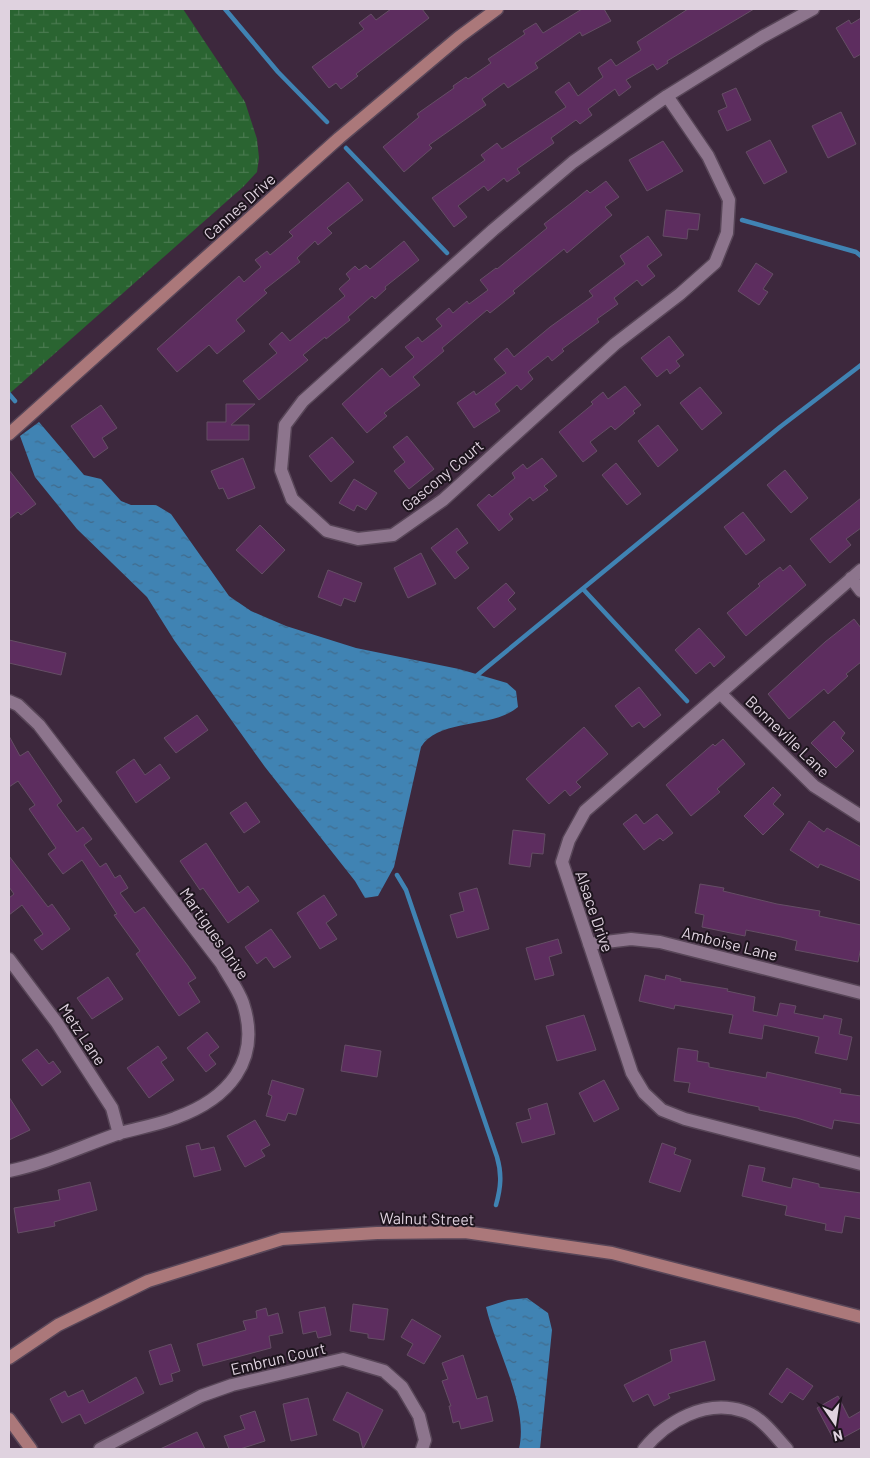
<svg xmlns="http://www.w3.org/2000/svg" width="870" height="1458" viewBox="0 0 870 1458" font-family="Barlow,sans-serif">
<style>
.wetland{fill:url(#wetland-marsh)}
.water{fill:url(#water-ripples)}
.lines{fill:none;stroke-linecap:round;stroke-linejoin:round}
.stream{stroke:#4083b3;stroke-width:4.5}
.building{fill:#5d2d5f;stroke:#654e65}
.street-casing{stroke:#584658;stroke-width:15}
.secondary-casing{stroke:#584658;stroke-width:15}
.street{stroke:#8d758d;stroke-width:12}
.secondary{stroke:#ab787a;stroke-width:12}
.labels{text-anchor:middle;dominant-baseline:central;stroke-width:4;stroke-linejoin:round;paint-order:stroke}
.street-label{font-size:16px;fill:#dfd2df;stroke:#1e151e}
</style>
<defs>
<pattern id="wetland-marsh" width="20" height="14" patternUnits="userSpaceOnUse" patternTransform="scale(1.25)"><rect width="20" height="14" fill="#2a6431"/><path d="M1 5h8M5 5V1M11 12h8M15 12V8" fill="none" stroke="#48794e"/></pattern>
<pattern id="water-ripples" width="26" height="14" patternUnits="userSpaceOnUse" patternTransform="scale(1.25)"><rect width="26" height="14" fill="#4083b3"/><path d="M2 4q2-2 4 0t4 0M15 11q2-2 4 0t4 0" fill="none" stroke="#416b8c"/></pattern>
</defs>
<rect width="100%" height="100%" fill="#3d283d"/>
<path class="wetland" d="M9,9h174l62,93 12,37 2,19 -2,14 -13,14 -235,208z"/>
<path class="water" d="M39,422l45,53 17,4 20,22 10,4h25l15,9 58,82 22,15 35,15 70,22 103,21 48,14 9,8 2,16c-26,22 -80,11 -97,40l-27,120 -16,29 -13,2 -10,-17 -90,-114 -91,-127 -27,-43 -70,-68 -42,-52 -15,-41z
M527,1298l21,15 4,17 -12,119h-21c10,-43 -23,-99 -33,-142l22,-7z"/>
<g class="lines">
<path class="stream" d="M225,9l53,63 49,50
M346,148l101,105
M742,220l114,32 5,4
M9,394l6,7
M583,589l104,112
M475,677l305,-250 81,-62
M397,875l9,15 91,267c5,17 4,30 -1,48"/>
</g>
<path class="building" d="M391,9h31l7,9 -73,56 2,2 -17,13 -5,-6 -7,5 -17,-21 52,-38 -5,-6 12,-9 5,6z
M582,9h22l7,12 -29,15 -2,-4 -45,31 3,5 -30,20 -4,-5 -22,16 4,6 -57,40 3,3 -28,24 -21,-25 36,-30 -2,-3 37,-26 -1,-2 13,-9 2,2 23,-16 -3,-4 37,-25 -2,-3 13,-8 7,10z
M688,9h66l-87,52 1,2 -11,7 -4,-6 -27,16 5,7 -12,9 -4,-7 -27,20 4,6 -12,9 -4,-4 -25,18 3,5 -37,26 3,4 -13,9 -3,-4 -16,13 -4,-5 -26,20 9,11 -13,10 -22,-29 53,-38 -4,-5 16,-12 5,6 64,-42 -11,-15 14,-10 9,14 25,-19 -5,-9 13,-9 5,7 25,-16 -4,-8z
M861,18v36l-7,4 -18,-30 13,-8 2,4z
M736,88l15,32 -24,11 -9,-20 9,-4 -5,-13z
M841,112l15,32 -28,14 -16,-32z
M770,140l17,32 -23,12 -18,-32z
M663,141l20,30 -36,20 -18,-31z
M606,181l13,16 -14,10 7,8 -45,38 -3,-4 -51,42 2,2 -25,20 -3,-3 -45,38 2,3 -31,26 7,8 -36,28 3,3 -20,17 -25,-29 40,-36 8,9 24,-20 -9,-10 13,-10 4,5 20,-16 -6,-7 13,-11 4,5 14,-12 2,3 19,-14 -8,-10 16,-12 1,1 50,-41 -3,-4 31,-24 12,-10 3,3z
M348,182l15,18 -36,28 5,5 -14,12 -3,-4 -18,17 3,4 -36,28 3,3 -31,27 9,11 -28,23 -8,-9 -32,27 -20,-23 82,-73 5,6 17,-15 -6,-7 12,-9 3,4 23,-19 -4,-4z
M666,210l34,4 -2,16 -10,-1 -1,10 -24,-3z
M648,236l14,19 -15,11 8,10 -13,10 -5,-6 -23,18 4,6 -21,15 2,3 -37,27 2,2 -12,10 -4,-5 -20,16 5,7 -12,11 -4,-5 -22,19 5,7 -26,17 -17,-25 17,-12 2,4 30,-22 -12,-14 13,-11 7,9 36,-30 43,-31 -4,-5 36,-27 -5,-8z
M404,241l15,19 -34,27 1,2 -11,10 -3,-3 -24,21 2,3 -24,19 -1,-2 -22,18 5,5 -49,40 -16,-19 34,-28 -8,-9 13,-12 8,9 55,-45 -6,-7 11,-10 -4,-5 9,-8 4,4 7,-5 4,4z
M756,263l17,11 -10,15 5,3 -9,13 -21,-14z
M669,336l15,19 -8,6 4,5 -10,8 -3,-5 -10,8 -16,-19z
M625,386l16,19 -8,6 2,2 -20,17 -4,-4 -21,16 7,9 -14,11 -24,-30 34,-28 -2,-2 12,-10 5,7z
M700,387l22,26 -20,17 -22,-27z
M226,404h29l-24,21h18v15h-42v-18h19z
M101,405l16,23 -15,10 6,10 -14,10 -23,-32z
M658,425l20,25 -20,17 -20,-26z
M407,436l27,33 -25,20 -15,-18 11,-9 -12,-15z
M332,437l22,25 -23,20 -22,-26z
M243,458l12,30 -27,11 -5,-11 -4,1 -8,-18z
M542,458l15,18 -13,10 4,4 -15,11 -3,-4 -21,17 4,5 -14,12 -22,-26 12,-11 3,3 23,-19 -3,-5 11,-9 4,5z
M616,463l25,31 -14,11 -25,-30z
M9,470l27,34 -15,11 -3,-3 -9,7z
M785,470l23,28 -17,15 -24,-28z
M354,479l23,14 -11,17 -9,-5 -3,6 -15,-8z
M861,498v30l-15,11 5,6 -21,18 -20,-24z
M743,512l22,28 -19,15 -22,-28z
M260,525l25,25 -23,24 -26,-24z
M457,528l11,15 -12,9 13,16 -14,11 -24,-31z
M421,553l15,31 -28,14 -14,-30z
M790,565l16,20 -60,51 -19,-23 33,-27 -2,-2 22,-17 3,4z
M328,570l34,13 -7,19 -11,-4 -3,8 -23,-9z
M506,583l9,10 -7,7 8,9 -22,19 -17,-20z
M854,619l7,9v34l-15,12 2,2 -20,18 -4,-5 -35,30 -21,-25 57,-52z
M699,628l26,29 -11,10 -4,-5 -14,12 -21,-24z
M9,640l57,13 -5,22 -52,-12z
M639,687l22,28 -17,13 -5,-6 -7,5 -17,-21z
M197,715l11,15 -32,23 -12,-15z
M834,721l11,12 -4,5 13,13 -18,17 -25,-25z
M584,727l24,27 -32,28 5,5 -11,9 -5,-6 -16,14 -23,-25z
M9,736l11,20 8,-5 34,50 -5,4 20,27 6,-5 9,12 -8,6 16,22 6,-4 9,15 5,-3 8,13 -8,5 15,20 9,-6 44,59 8,12 -8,5 12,19 -21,14 -43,-62 4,-3 -26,-36 3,-1 -35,-54 -19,14 -15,-20 8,-6 -27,-39 6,-4 -17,-24 -9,6z
M723,739l22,25 -28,25 3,3 -29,24 -25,-31 47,-41 2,2z
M134,759l11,16 15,-11 10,14 -34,25 -20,-31z
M773,787l8,8 -8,9 11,10 -21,21 -19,-19z
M246,802l14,20 -16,11 -14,-20z
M636,814l8,10 13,-10 16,19 -10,8 -3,-3 -16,12 -21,-26z
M809,821l15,11 3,-4 34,19v34l-41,-17 -2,4 -28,-18z
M513,830l32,4 -2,20 -11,-1 -2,14 -21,-3z
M206,843l33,50 9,-7 11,15 -31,22 -25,-35 -3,2 -20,-29z
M9,856l39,51 4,-3 18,25 -28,21 -8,-10 9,-6 -21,-29 -13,10v-17l5,-4 -5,-7z
M700,884l24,4 -1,3 54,13 43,7 -1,5 42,9v22l-3,15 -63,-12 2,-9 -16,-4 -35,-7 -1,6 -43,-9 2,-12 -9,-2z
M477,888l12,41 -32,9 -7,-23 14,-4 -5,-18z
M324,895l13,20 -11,8 11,16 -17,10 -23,-36z
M271,929l20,28 -17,11 -8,-11 -9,7 -12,-17z
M558,939l4,14 -13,4 5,18 -19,5 -9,-32z
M645,975l20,5 1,-5 15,4 -1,2 48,8 -1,2 28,6 -2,14 24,5 3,-13 16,3 -2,7 29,6 1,-4 18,4 -3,15 13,3 -5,23 -32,-7 4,-16 -55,-12 -2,14 -33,-6 4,-18 -58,-10 -1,4 -35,-8z
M108,977l15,22 -31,20 -15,-21z
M584,1015l12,35 -39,11 -11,-35z
M207,1032l12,15 -10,8 7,9 -10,8 -19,-24z
M345,1045l36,6 -4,26 -36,-6z
M158,1046l9,12 -6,4 13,18 -25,18 -22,-30z
M678,1048l20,3 -1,10 12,2v4l57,11 1,-6 74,17 -1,4 21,3v28l-27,-4 -2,9 -35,-11 -38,-8v-3l-71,-15 2,-9 -16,-2z
M37,1049l12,15 4,-3 8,11 -19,14 -20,-26z
M272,1080l32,9 -8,26 -8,-2 -3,8 -19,-5 6,-20 -4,-2z
M604,1080l15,29 -25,13 -15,-29z
M9,1097l21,33 -21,10z
M547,1103l8,31 -33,9 -6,-20 15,-4 -3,-10z
M255,1120l15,25 -9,5 4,6 -20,11 -18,-31z
M199,1143l2,7 13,-3 7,23 -27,7 -8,-31z
M662,1143l14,5 -2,6 17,6 -11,32 -31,-10z
M749,1165l16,3 -3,13 29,7 2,-10 26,6v3l42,6v26l-16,-3 -3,17 -17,-3 1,-6 -41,-9 2,-9 -45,-10z
M90,1182l7,28 -43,12 1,4 -37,7 -4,-25 46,-8 -2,-10z
M353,1304l35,5 -4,31 -16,-2v-4l-18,-3z
M325,1307l6,28 -13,3 -2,-7 -13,3 -4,-22z
M266,1308l2,8 10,-3 5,20 -14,3 2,12 -68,18 -6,-22 49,-14 -3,-9 14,-3 -1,-7z
M412,1319l29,17 -17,28 -17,-9 6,-11 -12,-7z
M705,1341l10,39 -47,14 2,4 -16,8 -6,-12 -15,8 -9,-17 48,-24 -2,-11z
M171,1344l9,27 -9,3 2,7 -13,4 -11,-34z
M463,1355l14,44 10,-3 6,25 -32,8 -2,-8 -6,2 -4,-17h2l-9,-25 6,-2 -6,-16z
M787,1368l26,18 -10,14 -13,-8 -8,11 -13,-9z
M136,1377l8,16 -59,31 -5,-10 -18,9 -12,-24 15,-8 3,6 15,-7 6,13z
M347,1392l36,18 -20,39 -4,-16 -26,-13z
M838,1396l11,22 12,-7v17l-26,14 -18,-34z
M308,1398l9,37 -26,6 -8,-37z
M255,1411l10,30 -25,8h-11l-5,-13 21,-7 -5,-13z
M197,1432l8,17h-45z"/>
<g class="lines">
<defs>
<path id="street" d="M667,96l41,60 21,44 -2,33 -12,30 -35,31 -65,50 -172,156 -50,35 -35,4 -31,-8 -35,-32 -11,-29 4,-45 18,-24 190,-171 80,-68 94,-66 95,-59 51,-28
M861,570l-276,241 -16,29 -7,22 70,211 12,20 18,17 23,9 176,45
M851,578l10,13
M720,693l94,93 47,30
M9,701l9,4 21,20 182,238c7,13 17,26 22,40 19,58 -15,96 -68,115 -18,7 -37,10 -55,15 -38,13 -72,30 -111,38
M589,944l42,-5 29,3 201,51
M9,959l48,64 55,85 7,26
M100,1449l101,-53 31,-11 111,-26 41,12 18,16 17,29 6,24 -3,9
M644,1449c23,-28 61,-50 99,-38 18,5 32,25 44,38"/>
<path id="secondary" d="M9,434l330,-296 120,-101 38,-28
M9,1358l49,-33 90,-44 134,-42 95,-6 88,-1 147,21 249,64
M9,1419l22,30"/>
</defs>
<use href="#street" class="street-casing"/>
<use href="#secondary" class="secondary-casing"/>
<use href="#street" class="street"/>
<use href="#secondary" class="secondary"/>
</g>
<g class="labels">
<g class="street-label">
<text transform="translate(239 206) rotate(-42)">Cannes Drive</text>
<text transform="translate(442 475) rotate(-40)">Gascony Court</text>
<text transform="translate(788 736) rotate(44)">Bonneville Lane</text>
<text transform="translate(595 911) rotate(71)">Alsace Drive</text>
<text transform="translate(215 933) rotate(55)">Martigues Drive</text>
<text transform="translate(730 943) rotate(14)">Amboise Lane</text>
<text transform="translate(83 1034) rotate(56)">Metz Lane</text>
<text transform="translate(427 1218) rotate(1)">Walnut Street</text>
<text transform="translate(278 1358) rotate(-13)">Embrun Court</text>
</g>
</g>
<rect width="870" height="1458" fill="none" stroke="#dfd2df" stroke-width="20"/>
<g transform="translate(835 1423) rotate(167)" stroke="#1e151e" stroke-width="4" paint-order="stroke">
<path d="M0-4L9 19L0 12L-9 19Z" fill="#dfd2df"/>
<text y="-8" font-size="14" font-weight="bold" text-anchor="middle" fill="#dfd2df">N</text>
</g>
</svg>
